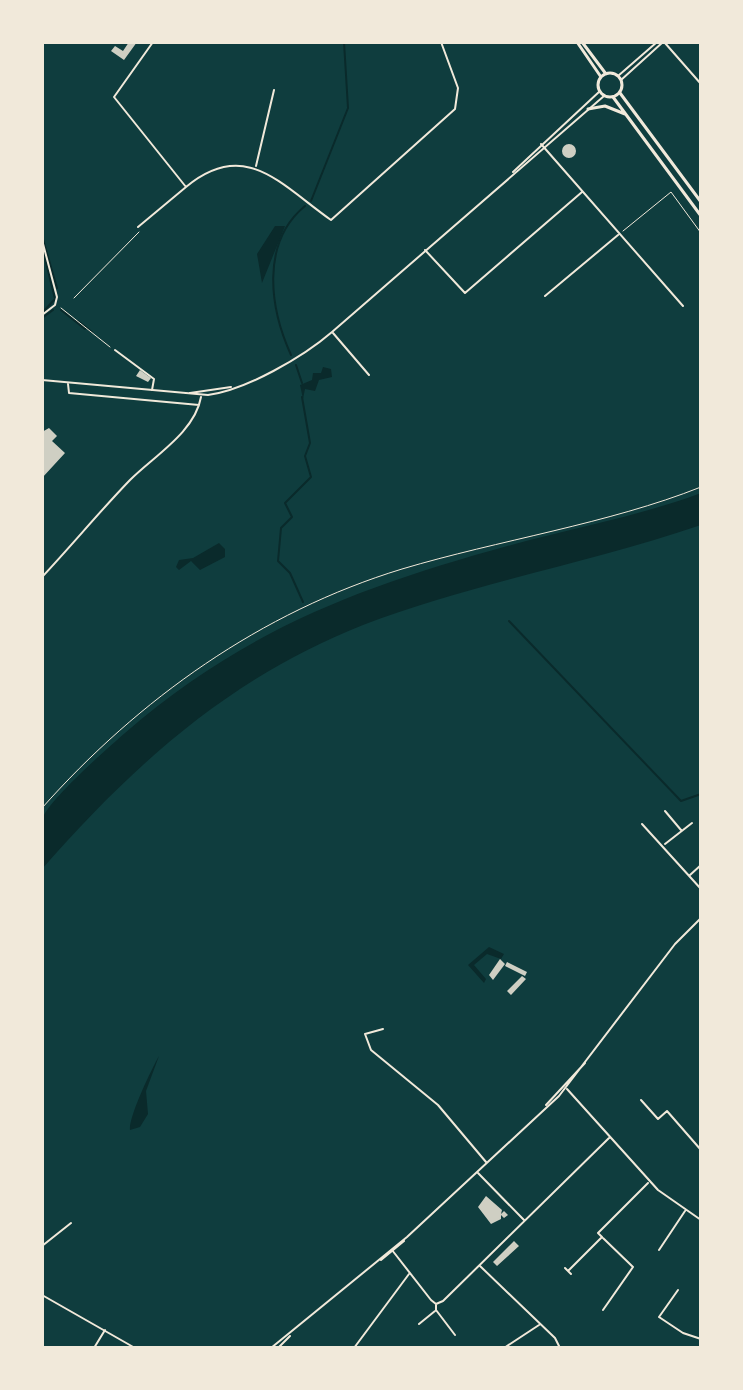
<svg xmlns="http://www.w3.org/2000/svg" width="743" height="1390" viewBox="0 0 743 1390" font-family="Inter,sans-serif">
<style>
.water{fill:#0a2a2b}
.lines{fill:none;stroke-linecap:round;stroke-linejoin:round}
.stream{stroke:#0a2a2b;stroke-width:2}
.building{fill:#cfcfc3}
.path{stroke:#f1e9da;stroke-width:1}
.service{stroke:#f1e9da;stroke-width:1}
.minor{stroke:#f1e9da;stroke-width:2}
.tertiary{stroke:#f1e9da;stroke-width:2}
.secondary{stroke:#f1e9da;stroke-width:2}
.primary{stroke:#f1e9da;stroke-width:3}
.trunk{stroke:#f1e9da;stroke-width:3}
</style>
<rect width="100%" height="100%" fill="#0f3d3e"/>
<path class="water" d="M275,226h10l-23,57 -5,-29z
M323,367l8,2 1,8 -13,3 -4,11 -10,-2 -2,10 -3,-14 12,-5 1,-7h8z
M701,493v32c-111,38 -228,58 -338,100 -132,52 -229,139 -321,244 0,-15 -3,-34 0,-49 4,-18 67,-73 83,-87 123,-107 246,-150 401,-192 58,-15 119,-27 175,-48z
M219,543l6,6v8l-25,13 -9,-9 -12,9 -3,-3 3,-7 14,-2z
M489,947l15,7 -3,5 -14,-5 -13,11 12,14 -2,4 -16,-18z
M159,1056l-13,35 2,23 -8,13 -10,3c-2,-12 22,-62 29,-74z"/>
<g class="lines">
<path class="stream" d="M311,201l37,-93 -4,-66
M42,236l15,52
M42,246l13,53 -13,14
M61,310l24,19
M42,318l11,-8
M78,321l14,11
M291,355c-21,-46 -31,-112 14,-149
M296,365l6,18
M302,397l8,46 -5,13 6,21 -26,26 7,14 -11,11 -3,33 12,12 13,29
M509,621l172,180 20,-7"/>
</g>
<path class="building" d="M129,42h8l-13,18 -13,-9 4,-5 8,5z
M562 151a7 7 0 1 1 14 0a7 7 0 1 1-14 0Z
M140,370l11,8 -3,4 -12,-6z
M49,428l8,8 -5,5 13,12 -23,25v-46z
M500,959l5,5 -12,16 -4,-5z
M507,962l20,10 -2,4 -20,-10z
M522,976l4,3 -15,16 -4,-4z
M486,1196l16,14 -1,4 3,-3 4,4 -4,3 -3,-3v4l-10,5 -13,-17z
M514,1241l5,5 -22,20 -4,-4z"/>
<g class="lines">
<path class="path" d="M623,231l48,-39 30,41
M74,298l65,-66
M61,308l49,39"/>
<path class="service" d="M42,808c97,-109 219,-196 360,-239 97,-29 206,-45 299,-82"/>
<path class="minor" d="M665,43l36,41
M541,144l142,162
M256,166l18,-76
M186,187c59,-49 94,-3 145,33l124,-111 3,-21 -17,-46
M138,227l48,-40 -72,-90 39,-55
M42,240l15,57 -2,8 -13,10
M425,250l40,43 117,-101
M545,296l73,-61
M333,333l36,42
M115,350l39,29 -2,11
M68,384l1,9 130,12
M42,577c30,-32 58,-66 88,-97 24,-24 65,-48 71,-83
M665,811l16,19
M642,824l59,65
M665,844l27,-21
M690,875l11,-10
M383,1029l-18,5 6,16 67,55 48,57
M567,1089l91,101 43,30
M641,1100l17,19 9,-8 34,39
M478,1173l46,47
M603,1238l30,29 -30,43
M42,1246l29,-23
M392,1250l39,50 5,4 7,-3 166,-163
M659,1250l26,-39
M480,1266l75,72 5,10
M565,1268l6,6
M569,1270l33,-33 -4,-4 50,-50
M678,1290l-19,27 24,16 18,6
M42,1295l93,53
M436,1305v5l19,25
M419,1324l16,-13
M94,1348l11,-18
M354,1348l55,-74
M504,1348l35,-23"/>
<path class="tertiary" d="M618,76l39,-34
M621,80l42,-38"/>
<path class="secondary" d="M513,172l87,-81
M42,380l166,15c38,-5 95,-38 124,-63l272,-236
M190,393l41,-6
M546,1105l39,-42
M381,1260l23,-19
M271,1348l136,-111 152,-141 116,-152 26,-26
M278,1348l12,-12"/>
<path class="primary" d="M577,42l24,35
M582,42l24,32
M598 85a12 12 0 1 1 24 0a12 12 0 1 1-24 0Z"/>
<path class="trunk" d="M620,93l81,109
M613,97l88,119
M588,109l17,-3 20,8"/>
</g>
<rect width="743" height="1390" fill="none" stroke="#f1e9da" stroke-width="88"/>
</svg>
